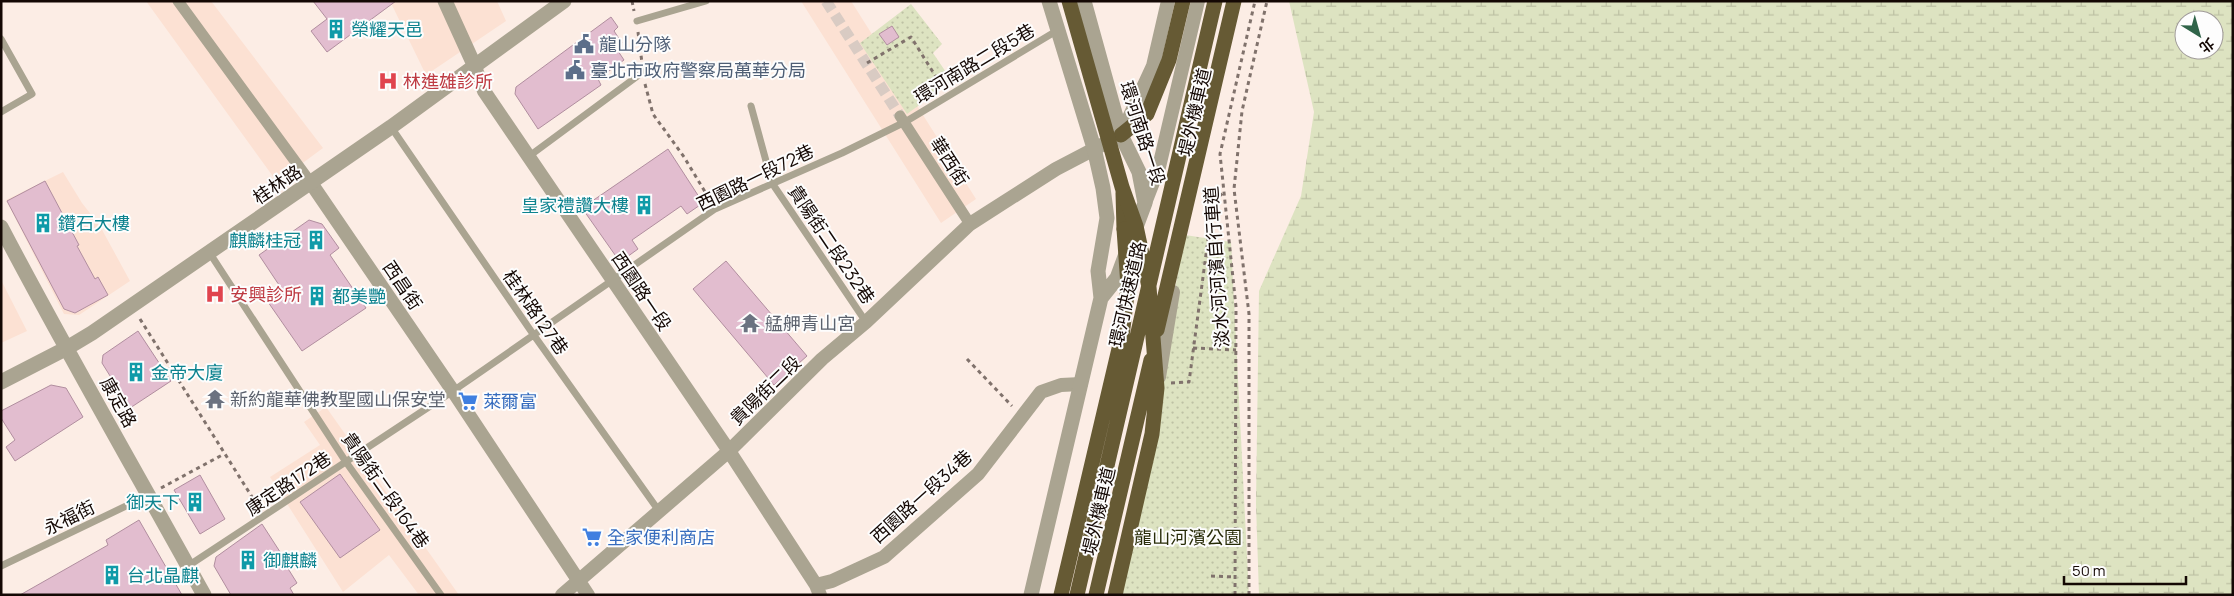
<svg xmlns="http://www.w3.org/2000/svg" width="2234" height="596" viewBox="0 0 2234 596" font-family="Manrope,'Noto Sans TC',sans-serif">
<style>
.built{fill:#fce1d3}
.wetland{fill:url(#wetland-marsh);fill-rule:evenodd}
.park{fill:url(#park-dots)}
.building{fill:#e2bdcf;stroke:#b18e9f}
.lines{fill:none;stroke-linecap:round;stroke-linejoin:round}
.pedestrian-tunnel{stroke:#d9cbc3;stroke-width:11;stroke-dasharray:11 5.5;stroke-linecap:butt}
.path{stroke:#80726c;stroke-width:3;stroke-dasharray:4 4;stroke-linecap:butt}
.service{stroke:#aaa491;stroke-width:7}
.pedestrian{stroke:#aaa491;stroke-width:11}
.minor{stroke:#aaa491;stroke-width:14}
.tertiary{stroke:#aaa491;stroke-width:15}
.trunk{stroke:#665a34;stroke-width:15}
.trunk-bridge{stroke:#665a34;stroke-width:15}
.labels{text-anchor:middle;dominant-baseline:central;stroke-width:4;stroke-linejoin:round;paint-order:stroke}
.culture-label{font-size:18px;fill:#0d838f;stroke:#fdfdfd;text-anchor:start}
.service-label{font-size:18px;fill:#4e5e75;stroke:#fdfdfd;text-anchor:start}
.street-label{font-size:18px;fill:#140804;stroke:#fdfdfd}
.health-label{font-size:18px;fill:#be3a42;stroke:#fdfdfd;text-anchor:start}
.worship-label{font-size:18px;fill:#5b616d;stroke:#fdfdfd;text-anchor:start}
.shop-label{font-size:18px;fill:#366cbe;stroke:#fdfdfd;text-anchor:start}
.park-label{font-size:18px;fill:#282c08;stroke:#fdfdfd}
</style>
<defs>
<pattern id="wetland-marsh" width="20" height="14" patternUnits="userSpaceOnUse" patternTransform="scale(1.25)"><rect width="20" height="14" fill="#dde3c1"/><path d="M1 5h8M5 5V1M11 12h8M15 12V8" fill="none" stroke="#bdc1a4"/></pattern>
<pattern id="park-dots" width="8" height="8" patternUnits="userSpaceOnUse" patternTransform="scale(1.25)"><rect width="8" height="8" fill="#dde3c1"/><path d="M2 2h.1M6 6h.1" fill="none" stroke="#bdc1a4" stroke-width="1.8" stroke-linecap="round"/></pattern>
</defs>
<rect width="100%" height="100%" fill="#fcede5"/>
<path class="built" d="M146,1h65l112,147 -46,34z
M390,1h107l9,20 -80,54z
M801,1h50l125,198 -35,24z
M63,172l19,31 18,23 30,55 -51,34 -15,-1 -58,-114z
M1,280l26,51 -26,12z
M326,407l133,188h-40l-30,-40 -46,37 -73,-115 50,-32 -16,-23z"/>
<path class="wetland" d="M1289,1h944v594h-974l-3,-91 3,-213 42,-95 13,-84zM2184,20h30v30h-30z"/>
<path class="park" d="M911,4l31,40 -9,9 19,28 -45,33 -47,-71z
M1185,235l46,7 18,353h-131z"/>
<path class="building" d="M313,1h83l-69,51 -16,-21 16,-12z
M611,17l7,10 -4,4 8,12 -6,5 8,12 -26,19 3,6 -63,44 -23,-35 1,-7z
M892,26l7,11 -12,8 -8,-11z
M668,149l35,54 -16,11 -6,-8 -49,34 6,9 -18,13 -38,-54z
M45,181l34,64 -2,1 18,33 3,-2 10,18 -33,18 -11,-4 -57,-108z
M309,220l13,4 17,24 -9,7 36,53 -64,43 -34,-49 15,-11 -24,-36z
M726,261l81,95 -33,29 -81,-96z
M138,331l33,50 -41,27 -28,-45 1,-8z
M51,385l15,3 17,29 -68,44 -9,-14 9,-7 -14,-22v-7z
M340,474l40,56 -40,28 -40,-56z
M200,475l25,44 -25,15 -26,-44z
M139,520l43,75h-162l88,-50 -2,-5z
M262,524l22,34 -2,1 15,24 -7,5 4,7h-63l-17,-29 2,-9z"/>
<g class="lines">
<path class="pedestrian-tunnel" d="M826,1l74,115"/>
<path class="path" d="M632,1l2,10
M638,32l4,31
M867,63l44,-26 32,51
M645,84l8,30 31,43 26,43
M140,319l119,189
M1193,348l43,2
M967,359l45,47
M1171,383l18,-1 24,-180 11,-10
M161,488l63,-34
M1211,576l24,1
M1235,595l1,-288 -16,-153 35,-153
M1249,595v-281l-15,-125 8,-78 25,-110"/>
<path class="service" d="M637,21l69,-20
M1,39l31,55 -31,18
M751,106l21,77 94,139
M391,127l142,207 126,177
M528,157l115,-85
M209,252l137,210 95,133
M1,566l148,-71
M188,566l265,-175 262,-182 127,-56 63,-31 153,-92"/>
<path class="pedestrian" d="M178,1l133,182
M900,116l70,108"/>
<path class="minor" d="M475,67l9,24 245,360 87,134 4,10
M311,183l142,208 135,204
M1145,203l14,-36 39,-166
M1159,377l14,-85
M816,585l16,-4 52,-24 94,-83 63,-82 20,-7 20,-1
M562,595l167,-144 93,-92 44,-37 104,-98 86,-55 65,-34 32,-69 15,-65"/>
<path class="tertiary" d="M445,1l30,66
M1084,1l37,134 18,37 6,31 -28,75 -16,20
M1,227c65,124 135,245 203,368
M1,382l66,-34 25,-15 299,-206 173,-126
M1031,595l70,-297 -3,-27 9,-53 -4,-30 -9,-40 -45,-147"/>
<path class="trunk" d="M1121,135l26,-21 22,-54 14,-59
M1123,193l1,36"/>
<path class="trunk-bridge" d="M1069,1l53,186 14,39 13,61 8,101 -5,46 -37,161
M1157,330l77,-329
M1061,595l61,-259 6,-50 -4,-57
M1077,595l138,-594
M1096,595l55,-235"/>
</g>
<defs>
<symbol id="building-bare" viewBox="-9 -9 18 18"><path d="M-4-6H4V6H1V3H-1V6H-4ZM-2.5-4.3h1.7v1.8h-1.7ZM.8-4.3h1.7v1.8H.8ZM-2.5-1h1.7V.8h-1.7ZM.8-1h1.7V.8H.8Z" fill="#0f9aa8" stroke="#fdfdfd" stroke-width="2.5" paint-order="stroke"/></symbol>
<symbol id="civic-bare" viewBox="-9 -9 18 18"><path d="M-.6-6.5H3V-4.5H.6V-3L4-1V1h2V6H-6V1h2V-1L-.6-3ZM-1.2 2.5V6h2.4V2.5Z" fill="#5c6f8a" stroke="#fdfdfd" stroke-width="2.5" paint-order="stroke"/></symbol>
<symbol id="hospital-bare" viewBox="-9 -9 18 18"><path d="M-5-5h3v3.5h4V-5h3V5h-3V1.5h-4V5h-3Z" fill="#e0444e" stroke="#fdfdfd" stroke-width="2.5" paint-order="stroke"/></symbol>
<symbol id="temple-bare" viewBox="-9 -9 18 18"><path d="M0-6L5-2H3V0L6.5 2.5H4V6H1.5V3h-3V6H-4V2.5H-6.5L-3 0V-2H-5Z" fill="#6b7280" stroke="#fdfdfd" stroke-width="2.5" paint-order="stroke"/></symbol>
<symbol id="supermarket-bare" viewBox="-9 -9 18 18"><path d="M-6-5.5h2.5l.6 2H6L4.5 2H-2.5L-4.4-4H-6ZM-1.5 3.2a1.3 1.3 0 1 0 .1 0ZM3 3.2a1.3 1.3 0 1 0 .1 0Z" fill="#3f7fe0" stroke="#fdfdfd" stroke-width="2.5" paint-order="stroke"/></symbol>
</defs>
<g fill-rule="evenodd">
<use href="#building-bare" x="322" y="15" width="28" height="28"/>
<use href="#civic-bare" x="570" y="30" width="28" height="28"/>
<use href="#civic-bare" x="561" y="56" width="28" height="28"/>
<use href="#hospital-bare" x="374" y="67" width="28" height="28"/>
<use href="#building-bare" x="630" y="191" width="28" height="28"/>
<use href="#building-bare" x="29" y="209" width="28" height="28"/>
<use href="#building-bare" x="302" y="226" width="28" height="28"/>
<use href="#hospital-bare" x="201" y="280" width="28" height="28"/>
<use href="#building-bare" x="303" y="282" width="28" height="28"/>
<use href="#temple-bare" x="736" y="309" width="28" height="28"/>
<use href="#building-bare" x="122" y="358" width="28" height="28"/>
<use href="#temple-bare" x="201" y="385" width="28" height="28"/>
<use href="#supermarket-bare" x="454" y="387" width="28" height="28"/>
<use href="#building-bare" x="181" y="488" width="28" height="28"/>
<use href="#supermarket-bare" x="578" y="523" width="28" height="28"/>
<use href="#building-bare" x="234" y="546" width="28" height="28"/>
<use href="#building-bare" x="98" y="561" width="28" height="28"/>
</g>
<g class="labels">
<g class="culture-label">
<text x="351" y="29">榮耀天邑</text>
<text x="629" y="205" text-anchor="end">皇家禮讚大樓</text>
<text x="58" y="223">鑽石大樓</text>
<text x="301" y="240" text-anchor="end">麒麟桂冠</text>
<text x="332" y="296">都美艷</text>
<text x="151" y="372">金帝大廈</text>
<text x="180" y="502" text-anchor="end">御天下</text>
<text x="263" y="560">御麒麟</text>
<text x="127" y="575">台北晶麒</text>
</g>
<g class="service-label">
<text x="599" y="44">龍山分隊</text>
<text x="590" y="70">臺北市政府警察局萬華分局</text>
</g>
<g class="street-label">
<text transform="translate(974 63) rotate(-31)">環河南路二段5巷</text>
<text transform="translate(1194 112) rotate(-77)">堤外機車道</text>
<text transform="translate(1143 133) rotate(72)">環河南路一段</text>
<text transform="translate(950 161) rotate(57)">華西街</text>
<text transform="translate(755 177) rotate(-26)">西園路一段72巷</text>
<text transform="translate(277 184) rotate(-34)">桂林路</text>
<text transform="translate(832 244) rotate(56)">貴陽街二段232巷</text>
<text transform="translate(1216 267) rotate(-94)">淡水河河濱自行車道</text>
<text transform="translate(403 285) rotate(56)">西昌街</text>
<text transform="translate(642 291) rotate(56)">西園路一段</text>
<text transform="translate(1127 294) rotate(-77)">環河快速道路</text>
<text transform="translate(536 312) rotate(55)">桂林路127巷</text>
<text transform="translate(765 390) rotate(-44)">貴陽街二段</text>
<text transform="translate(119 402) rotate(61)">康定路</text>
<text transform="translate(288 483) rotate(-34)">康定路172巷</text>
<text transform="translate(386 490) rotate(55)">貴陽街二段164巷</text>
<text transform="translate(921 496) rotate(-42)">西園路一段34巷</text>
<text transform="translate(1098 511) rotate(-77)">堤外機車道</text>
<text transform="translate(69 517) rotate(-26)">永福街</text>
</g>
<g class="health-label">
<text x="403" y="81">林進雄診所</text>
<text x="230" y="294">安興診所</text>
</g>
<g class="worship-label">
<text x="765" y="323">艋舺青山宮</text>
<text x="230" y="399">新約龍華佛教聖國山保安堂</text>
</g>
<g class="shop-label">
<text x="483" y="401">萊爾富</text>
<text x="607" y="537">全家便利商店</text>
</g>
<g class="park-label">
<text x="1188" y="537">龍山河濱公園</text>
</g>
</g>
<rect width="2234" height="596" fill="none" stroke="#140804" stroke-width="5"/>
<g transform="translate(2199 35) rotate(143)"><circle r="24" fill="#fdfdfd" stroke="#a09b99"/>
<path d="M0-4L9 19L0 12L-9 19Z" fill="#306449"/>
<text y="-8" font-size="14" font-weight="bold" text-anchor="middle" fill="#140804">北</text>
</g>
<path d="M2064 576v8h122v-8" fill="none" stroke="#140804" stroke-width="2.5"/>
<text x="2072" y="576" font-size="15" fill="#140804" stroke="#fdfdfd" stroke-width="4" paint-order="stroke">50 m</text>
</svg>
